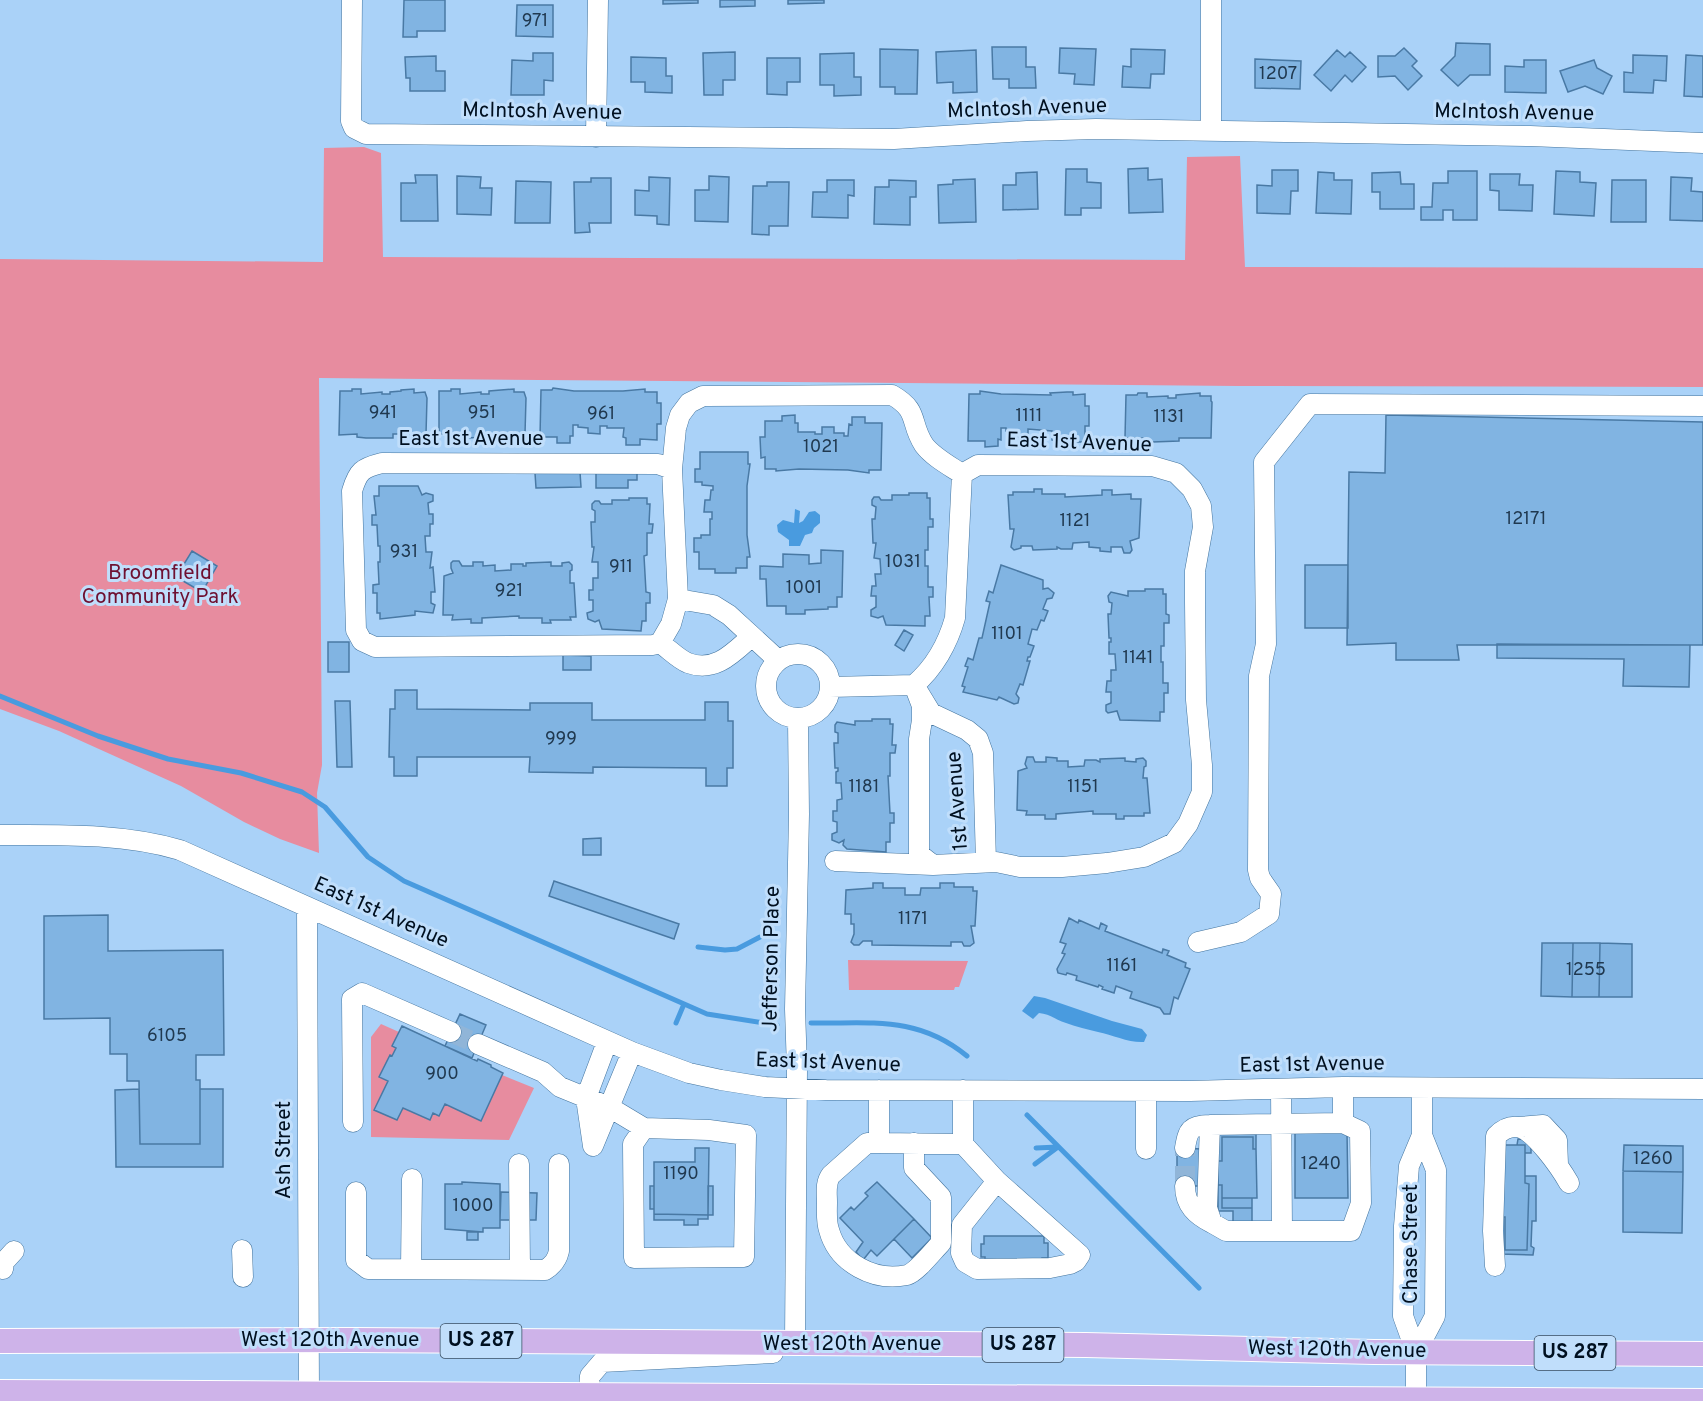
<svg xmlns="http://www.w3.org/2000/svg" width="1703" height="1401" viewBox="0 0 1703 1401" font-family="Overpass,sans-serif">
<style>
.green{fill:#e78c9f}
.water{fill:#499bdf}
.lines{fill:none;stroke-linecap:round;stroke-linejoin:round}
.stream{stroke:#499bdf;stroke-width:5}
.building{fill:#81b4e2;stroke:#4979a4;stroke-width:1.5}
.minor-tunnel{stroke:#90b5d8;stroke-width:20;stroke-dasharray:20 10;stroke-linecap:butt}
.minor-casing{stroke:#43749e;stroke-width:21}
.major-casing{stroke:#fff;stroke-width:26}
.minor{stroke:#fff;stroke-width:20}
.major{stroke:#ceb3e9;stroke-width:24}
.labels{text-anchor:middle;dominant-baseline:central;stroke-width:6;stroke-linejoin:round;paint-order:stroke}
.number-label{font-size:18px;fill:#203950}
.shield{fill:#c0defb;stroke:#3a4e62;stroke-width:1.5}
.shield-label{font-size:20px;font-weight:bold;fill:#001020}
.street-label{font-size:21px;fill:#001020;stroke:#c0defb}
.park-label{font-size:21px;fill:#6e1031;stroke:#c0defb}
</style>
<rect width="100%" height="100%" fill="#aad2f8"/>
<path class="green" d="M364,147l17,6 2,104 802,3 2,-103 53,-1 5,111 458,1v119l-465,-1 -919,-8 3,387 -5,28 2,60 -39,-14 -36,-17 -63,-36 -122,-55 -59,-22v-450l323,3 1,-114z
M848,960l120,1 -9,26h-4l-1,3h-105z
M381,1024l18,8 -7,14 4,2 -4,8 -2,-1 -11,22 9,4 -13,29 22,10 6,-12 26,12 4,-7 6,2 6,-11 36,17 21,-46 32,13 -25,52 -138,-3v-100z"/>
<path class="water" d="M795,509l5,2 -1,12 4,-2 6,-9 6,-1 5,4v8l-6,5 -2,5 -7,2 -5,11h-11v-6l-11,-8 -1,-7 6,-5 11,3z
M1034,996l11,2 67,23 30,8 5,6 -3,7c-15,1 -31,-7 -46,-10 -11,-3 -21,-5 -32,-9 -10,-3 -16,-9 -27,-10l-6,6 -11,-8z"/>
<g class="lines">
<path class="stream" d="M0,696l98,40 70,23 73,14 61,19 23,15 43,50 36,24 303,133 70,11
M698,947l27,3 12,-1 23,-12
M676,1023l8,-19
M811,1023c60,1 106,-8 156,33
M1027,1115l172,173
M1036,1148l22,-1
M1035,1164l23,-17"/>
</g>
<path class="building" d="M404,0h41v31h-28v6h-14z
M663,0h35v3l-35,1z
M720,0h35v6l-35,1z
M788,0h36v3l-36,1z
M517,5h36v32l-37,-1z
M1456,43l34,1v31h-20l-12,11 -17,-16 14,-14z
M992,47h34v20h9l1,21h-27v-9h-16z
M1060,48l36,1 -2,36 -20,-1 1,-10 -16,-1z
M1404,48l13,13 -5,5 10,10 -14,14 -13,-14 -17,1v-21h17z
M880,49l38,1 -1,44h-22v-7h-15z
M1131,49l34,1 -1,24h-13l-1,14 -28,-1 1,-21 8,1z
M976,50l1,42 -24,1v-11l-16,1 -1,-31z
M1337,50l8,7 5,-5 16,15 -14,15 -7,-7 -14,16 -17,-16z
M735,52v28h-12v15h-19l-1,-42z
M533,53h20v28l-9,-1v15h-33l1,-35 21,1z
M854,53v24h7v18l-27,1v-11h-14v-31z
M1633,55l34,1 -1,25 -12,-1 -1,13 -29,-1v-20l9,1z
M1686,55l17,1v41l-19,-1z
M436,56v15h9v20h-35v-13h-4l-1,-21z
M631,57l35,1v18h6v17l-27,-1v-10h-14z
M767,58h33v24h-13v13l-20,-1z
M1255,59l46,2 -1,28 -45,-1z
M1524,60h22v33l-41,-1v-26l19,1z
M1594,60l3,8 15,8 -9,18 -18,-8 -17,6 -8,-21z
M1148,168v12l14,-1 1,33 -34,1 -1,-44z
M1066,169h21v13l14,1v25h-20v7h-16z
M1272,170h26v21h-7l-1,23 -33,-1v-28l15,1z
M1448,171h29v49h-24v-10h-10v10h-22v-13h11l1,-24h15z
M1556,171l24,1v10l16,1 -2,33 -40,-2z
M1037,172l1,37 -35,1v-25h13v-12z
M1318,172l16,1v7h18l-1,34 -35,-1z
M1400,172l1,12h13v25h-34v-17h-8v-19z
M1490,174h30l-1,11h14l-1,26 -33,-1v-19l-9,-1z
M415,175h22l1,46h-37v-38h15z
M457,176l24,1 -1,11h12l-1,27 -34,-1z
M709,176l20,1 -1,45 -33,-1v-31h14z
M649,177l21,1 -1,47 -12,-1v-8l-22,-1v-25l14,1z
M1671,177l21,1 -1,13 12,1v29l-33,-1z
M591,178h20v45h-22l1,9 -15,1 -1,-51h17z
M975,179l1,43 -37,1 -1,-38 15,-1v-4z
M827,180h27v16l-6,-1v23l-36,-1 1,-25h14z
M889,180l27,1v16h-6v28l-36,-1 1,-37h14z
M1612,180h34v42h-35z
M516,181l35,1 -1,41h-35z
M767,182h22l-1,44h-19v9l-17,-1 1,-48h14z
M553,388l21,3h49l22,-2v3h12v11h4v21h-4v16l-17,-1v6h-14v-7l-3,-1 1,-9h-17v-2h-7v8l-12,-1v-5l-10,-1v-2h-5v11h-3v7h-13v-6h-17l1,-47h11z
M352,389h9v5l21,-2v2h8v-2l11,-1v-1l13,-1v4l11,-1 2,6 -1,36h-33v4h-27l-9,-1v-3l-18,1 1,-44h12z
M451,389h9v5l21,-2v2h8v-3l25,-2v3h10l2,6 -1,36h-33v3l-27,1 -9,-1v-3h-17v-43h12z
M980,391l21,3 50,1 -1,-2 17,-1h6v3l12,-1v12h4v20h-4v16h-17v6h-13v-7l-3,-1v-9l-24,-2v8h-12v-6h-10v-3h-5v12l-3,-1v7l-13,1v-6h-17l1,-47h11z
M1138,393h9v4l21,-1v2h8v-3l24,-2v3h11v5l1,1 -1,36h-32v3l-27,1 -9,-1v-3h-18l1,-43h11z
M795,415v8h3v9h17v2h7v-7h12v6h10v3h4l1,-12 3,1v-8h13v6h17l-1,47h-12v3l-21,-3 -49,-1 -23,2v-2h-11v-12l-4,1 -1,-21h5v-16h17v-5z
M1386,415l317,7v223h-246l2,15h-63v-17l-49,2 2,-173 36,1z
M700,452h48v12h2l-3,22v49l3,22h-3v11h-11v5h-21v-4h-16v-17h-5v-14h7v-3h9v-16h2v-7h-8l1,-12h5l1,-10h2v-4l-11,-1v-3h-7v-13h5z
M580,472l1,15 -45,1 -1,-15z
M596,473h41v7h-9v8h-32z
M379,486h39l4,9 4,-2 7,2v6l-5,2 1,11h4v10h-3v12h-5l1,16h6l-2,16 3,-1 2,25h-4v11l4,2 -2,8 -18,-2v4l-35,4v-6h-3v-20h-4v-8l6,-1 -1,-22h2v-16h-2l-1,-21h-5v-10h4l-2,-19h5z
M1034,489h8v5h23v3l37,-2v-5h10v5l19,-1v5h10l-2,39 -9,3 2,9 -2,3h-6l-2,-6h-11v5l-11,-1v-3l-11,-1v-5l-16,1 -1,6h-11l-4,-2v2l-24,1 -1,-4h-11v2l-7,2 -3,-3 3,-18h-4l-2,-34h5v-3h21z
M909,493h18v5h3v21h3v8h-5v23h-3v16h3v21h5v10h-4l1,19h-5v10l-39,-1 -3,-9 -5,2 -7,-2v-6l5,-3v-11h-5l1,-10h4l-1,-12h6l-1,-15 -6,-1 2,-15h-3l-1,-24h3l1,-12 -4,-2v-5l2,-3h5l2,3h11v-5h17z
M629,498h18v6h3l-1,20h4l-1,9h-5v22l-3,1 2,36 4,1v10h-4v18h-4l-1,10 -39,-2 -3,-9 -4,2 -7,-3 -1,-6 6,-2v-11h-4v-10h4v-12h5v-16h-6l2,-15h-2l-1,-25h4v-11l-3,-2v-5l3,-3h4l2,3h11v-4h17z
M821,550l22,1 -1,46h-5v10h-9v2l-23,1v4h-19v-8h-19l-1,-27h-6v-13l23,1v-13l26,1v9l12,-1z
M192,551l25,15 -15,26 -26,-15z
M453,561h6l3,5h11v-4h10v4l12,-1v6l16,-1v-6h12v2h3v-3l25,-1v4h11v-3l7,-1 3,3v5l-2,1v12h4l2,34h-6l1,3h-21l1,3h-9v-5h-23v-2l-37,2v5h-11v-4l-19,1 1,-5h-10l1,-39 9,-3 -2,-5v-5z
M1001,565l42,15v9l5,-1 6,5 -2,5 -5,1 -4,10 5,2 -4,10 -3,-1 -4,10 -5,-1 -4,15 6,2 -4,11h-2l-1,4h3l-7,24 -3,-1 -4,10 3,4 -1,5 -4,1 -15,-7 -2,3 -34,-8 2,-5 -3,-1 6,-19 -3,-1 3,-8 5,2 6,-22h3l8,-36 -4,-1 3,-10 4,2z
M1305,565h43v63h-43z
M1145,589h18v5h3v20l3,1v8h-5v23h-3v16h2v21h5v10h-4v19h-4v9l-40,-1 -3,-9 -9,2 -2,-2v-6l5,-2v-11h-5l1,-11h4v-11h5l-1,-16h-6v-12h2v-4h-2l-1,-24h3l1,-11 -3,-1 -1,-6 3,-4 17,4v-5h17z
M904,630l9,5 -9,16 -9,-6z
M328,642h21v30h-21z
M1497,644l193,1 -1,42 -66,-1 1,-27 -127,-1z
M563,655l28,1v14h-28z
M395,690h22v19l113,1v-7h62v17h113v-18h23v19h5v47h-6v18h-21v-18l-113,-1v6l-64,-1 1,-15h-113v19h-23v-19h-5l1,-48h5z
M335,701h15l2,66h-15z
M872,719h18v5h3l-1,21h4l-1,8h-5v23h-2l2,37h4v10h-4v19h-4v10l-39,-3 -4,-4 1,-5 -5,3 -7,-3v-6l5,-2v-10l-4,-1v-10h4v-11l5,-1 -1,-16h-5v-11l2,-1v-3h-3l-1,-25h4v-10l-3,-1v-7l2,-3 18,3v-4h17z
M1027,757h6l2,5h11v-5l11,1v3h11v6l16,-1 1,-6h11l4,2v-3l25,-1v3l11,1v-3l7,-1 3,3v5l-2,1 -1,11h4l3,35h-6v3h-20v3h-8v-5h-23v-3l-37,3v5h-11v-4h-19l1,-4 -10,-1 1,-39 9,-3 -2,-4z
M601,838v17h-18v-16z
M554,881l125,43 -5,15 -125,-43z
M873,883h10v5h22v7h15l1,-7h19v-5h14v4h19v4h4l-2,35h-4l3,17 -4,3h-6l-2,-4h-11v4l-79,-1v-4h-9l-4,4h-5l-3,-3 3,-8v-10h-3v-10h-6l1,-24 27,-2z
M108,915v36l115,-1 1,105h-28v25h4v64h-60l-1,-63h-12v-27h-17v-36l-66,1v-103z
M1069,918l9,5 1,-3 20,9 2,-6 6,3 -2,5 57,22 1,-4 6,2 -2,4 19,8 -1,4 5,2 -12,30 -4,-2 -4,17h-6l-4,-6 -30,-10 2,-6 -16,-6 -2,7 -12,-4 1,-2 -4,-2 -1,2 -22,-7 1,-4 -10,-3 -1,2 -8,-2 -1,-4 8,-15 -3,-1 4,-9 -6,-2z
M1542,943h31l-1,54 -31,-1z
M1573,943h27l-1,54h-27z
M1600,943l32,1v53h-33z
M460,1014l26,11 -14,33 -27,-12z
M402,1026l75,35 1,-2 13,6v2l12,6 -22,48 -36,-17 -6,12 -6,-3 -3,7 -27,-12 -6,12 -23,-10 14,-29 -9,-4 11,-22 2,1 4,-8 -4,-2z
M139,1089l1,55h60v-55h23v78h-107l-1,-77z
M1295,1131h52l1,67h-53z
M1218,1134h38v15h-3v-12h-31v24h-4z
M1222,1137h31v12h3l1,49h-35v-13h-4v-24h4z
M1518,1139l13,1v13h-6v-8h-8z
M1503,1145h22v38l4,1 -2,66h-22v-33h-5z
M1624,1145l59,1v26l-60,-1z
M695,1148h14l-1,67 -54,-1v-52h41z
M1177,1148l25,1v37h-25z
M1623,1171l60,1 -1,61 -59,-1z
M1525,1176h11v45h-4l-1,25 3,2 -1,7 -33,-1v-37h5v33h22l2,-66 -4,-1z
M462,1182l38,2v44h-17v4l-38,-3v-45h17z
M877,1182l37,37 -37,37 -6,-6 -8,10 -7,-8 7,-10 -23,-24 11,-11 3,3 14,-14 -3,-3z
M1218,1185h4v23h30v18l-19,-1v-14h-15z
M650,1186h4v23h-4z
M708,1186h5v29h-5z
M501,1192l36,1 -1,27h-36z
M1222,1198h30v10h-30z
M654,1214l54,1v4h-10v6h-14v-5h-30z
M914,1219l18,19 -20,20 -18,-19z
M467,1232h11v8h-11z
M984,1236h60v7h4v15h-6v3l-57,3v-7h-4v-13h3z"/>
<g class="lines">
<path class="minor-tunnel" d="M451,1032l27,12
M1185,1186v-38"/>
<defs>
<path id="minor" d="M352,0l-1,121 3,7 12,6 528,5 133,-8 69,-2 434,7 173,7
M1211,130v-130
M596,137l2,-137
M672,469l-14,-5 -276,-1c-20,5 -24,8 -30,28l4,139 6,11 13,6 278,-2 7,-2 11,-19 7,-25 -6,-130 4,-41 4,-13 9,-12 14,-7 189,-1c28,16 17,27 32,50 9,12 26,21 38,29l16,-9 174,1 24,7 16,16 9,17 2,21 -8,44v31l1,98 6,65v27l-14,32 -14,19 -30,14 -37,6 -45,4h-42l-24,-5 -63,3 -14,-11v-115l3,-19v-14l-8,-21c20,-17 34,-42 41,-67l7,-144
M678,599l35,6 16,10 49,45
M660,643c9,6 18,16 28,20 27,10 45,-10 63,-26
M766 686a32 32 0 1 1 64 0a32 32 0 1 1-64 0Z
M830,687l84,-2 17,28 36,17 11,9 5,14 3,109
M0,835c59,0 123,-2 180,15l452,202 57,21 32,7 44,7 61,3 364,1 153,-4 360,2
M835,861l98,4
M307,907l2,487
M1198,942l43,-10 28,-18 2,-20 -11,-16 -2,-8 1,-194 7,-32 -2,-182 46,-58 393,2
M478,1044l65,28 17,15 49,20 35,21 65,2 37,5 -2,122 -110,1 -1,-114 11,-16
M1343,1087v36
M1281,1089l1,142h69l10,-28 -1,-72 -17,-8 -133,2 -3,83 5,15 14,8h56
M879,1090v53l84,1
M963,1090v54l34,37 83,74 -4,6 -6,3 -20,4 -73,1 -12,-7 -4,-9 1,-28 35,-44
M1146,1091v58
M353,1122l-1,-123 10,-6 89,39
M1519,1127l24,-2 14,15 1,24
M879,1143h-12l-36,32c-6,8 -4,18 -4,27 0,10 -1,19 2,28 9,33 45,52 78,45 10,-3 26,-24 34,-32v-46l-27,-29v-25
M593,1146l-7,-48 21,-56
M593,1146l39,-94
M1185,1148c3,-18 5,-23 25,-23
M519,1164l1,106
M1185,1186c0,19 11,29 27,37
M356,1192v68l12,9 177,1c8,-5 12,-10 14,-19v-87
M242,1250l1,27
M1495,1266l-2,-35 3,-95c6,-6 12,-10 21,-9 17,2 44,42 52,56
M3,1269l1,-7 10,-11
M411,1269l1,-90
M795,1344l2,-275 -2,-60 4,-195 -1,-95
M1416,1352l19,-36 1,-146 -14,-35v-47
M588,1401l2,-25 12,-14 171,-9
M1416,1401v-49l-13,-36 1,-90 5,-60 13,-31"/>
<path id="major" d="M0,1341l354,-1 732,5 288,7 329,2
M0,1392l1703,9"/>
</defs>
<use href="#minor" class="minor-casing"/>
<use href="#major" class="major-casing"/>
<use href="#minor" class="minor"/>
<use href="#major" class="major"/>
</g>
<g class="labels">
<g class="number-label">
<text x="535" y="21">971</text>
<text x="1278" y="74">1207</text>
<text x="383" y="413">941</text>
<text x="482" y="413">951</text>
<text x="601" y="414">961</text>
<text x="1029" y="416">1111</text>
<text x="1169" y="417">1131</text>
<text x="821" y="447">1021</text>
<text x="1526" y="519">12171</text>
<text x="1075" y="521">1121</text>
<text x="404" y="552">931</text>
<text x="903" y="562">1031</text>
<text x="621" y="567">911</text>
<text x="804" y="588">1001</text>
<text x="509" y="591">921</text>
<text x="1007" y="634">1101</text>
<text x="1138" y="658">1141</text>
<text x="561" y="739">999</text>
<text x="864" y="787">1181</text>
<text x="1083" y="787">1151</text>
<text x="913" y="919">1171</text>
<text x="1122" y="966">1161</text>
<text x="1586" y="970">1255</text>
<text x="167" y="1036">6105</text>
<text x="442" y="1074">900</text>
<text x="1653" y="1159">1260</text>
<text x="1321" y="1164">1240</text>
<text x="681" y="1174">1190</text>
<text x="473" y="1206">1000</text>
</g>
<g class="shield">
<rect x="440.5" y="1324" width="81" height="34" rx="4.5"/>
<rect x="982.5" y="1328" width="81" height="34" rx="4.5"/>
<rect x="1534.5" y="1336" width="81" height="34" rx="4.5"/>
</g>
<g class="shield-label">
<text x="481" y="1341">US 287</text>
<text x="1023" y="1345">US 287</text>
<text x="1575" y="1353">US 287</text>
</g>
<g class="street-label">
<text transform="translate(1027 109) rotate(-2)">McIntosh Avenue</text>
<text transform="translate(542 112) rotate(1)">McIntosh Avenue</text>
<text transform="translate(1514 113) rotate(1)">McIntosh Avenue</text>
<text x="471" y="439">East 1st Avenue</text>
<text transform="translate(1079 443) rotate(2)">East 1st Avenue</text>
<text transform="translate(958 801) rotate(-94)">1st Avenue</text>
<text transform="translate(381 913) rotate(24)">East 1st Avenue</text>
<text transform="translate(772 959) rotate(-89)">Jefferson Place</text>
<text transform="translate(828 1063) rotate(2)">East 1st Avenue</text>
<text transform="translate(1312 1065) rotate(-1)">East 1st Avenue</text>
<text transform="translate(284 1150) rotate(-90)">Ash Street</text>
<text transform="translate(1411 1244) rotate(-90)">Chase Street</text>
<text x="330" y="1340">West 120th Avenue</text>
<text x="852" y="1344">West 120th Avenue</text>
<text transform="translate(1337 1350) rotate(1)">West 120th Avenue</text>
</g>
<g class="park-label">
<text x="160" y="573">Broomfield<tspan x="160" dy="24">Community Park</tspan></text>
</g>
</g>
</svg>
